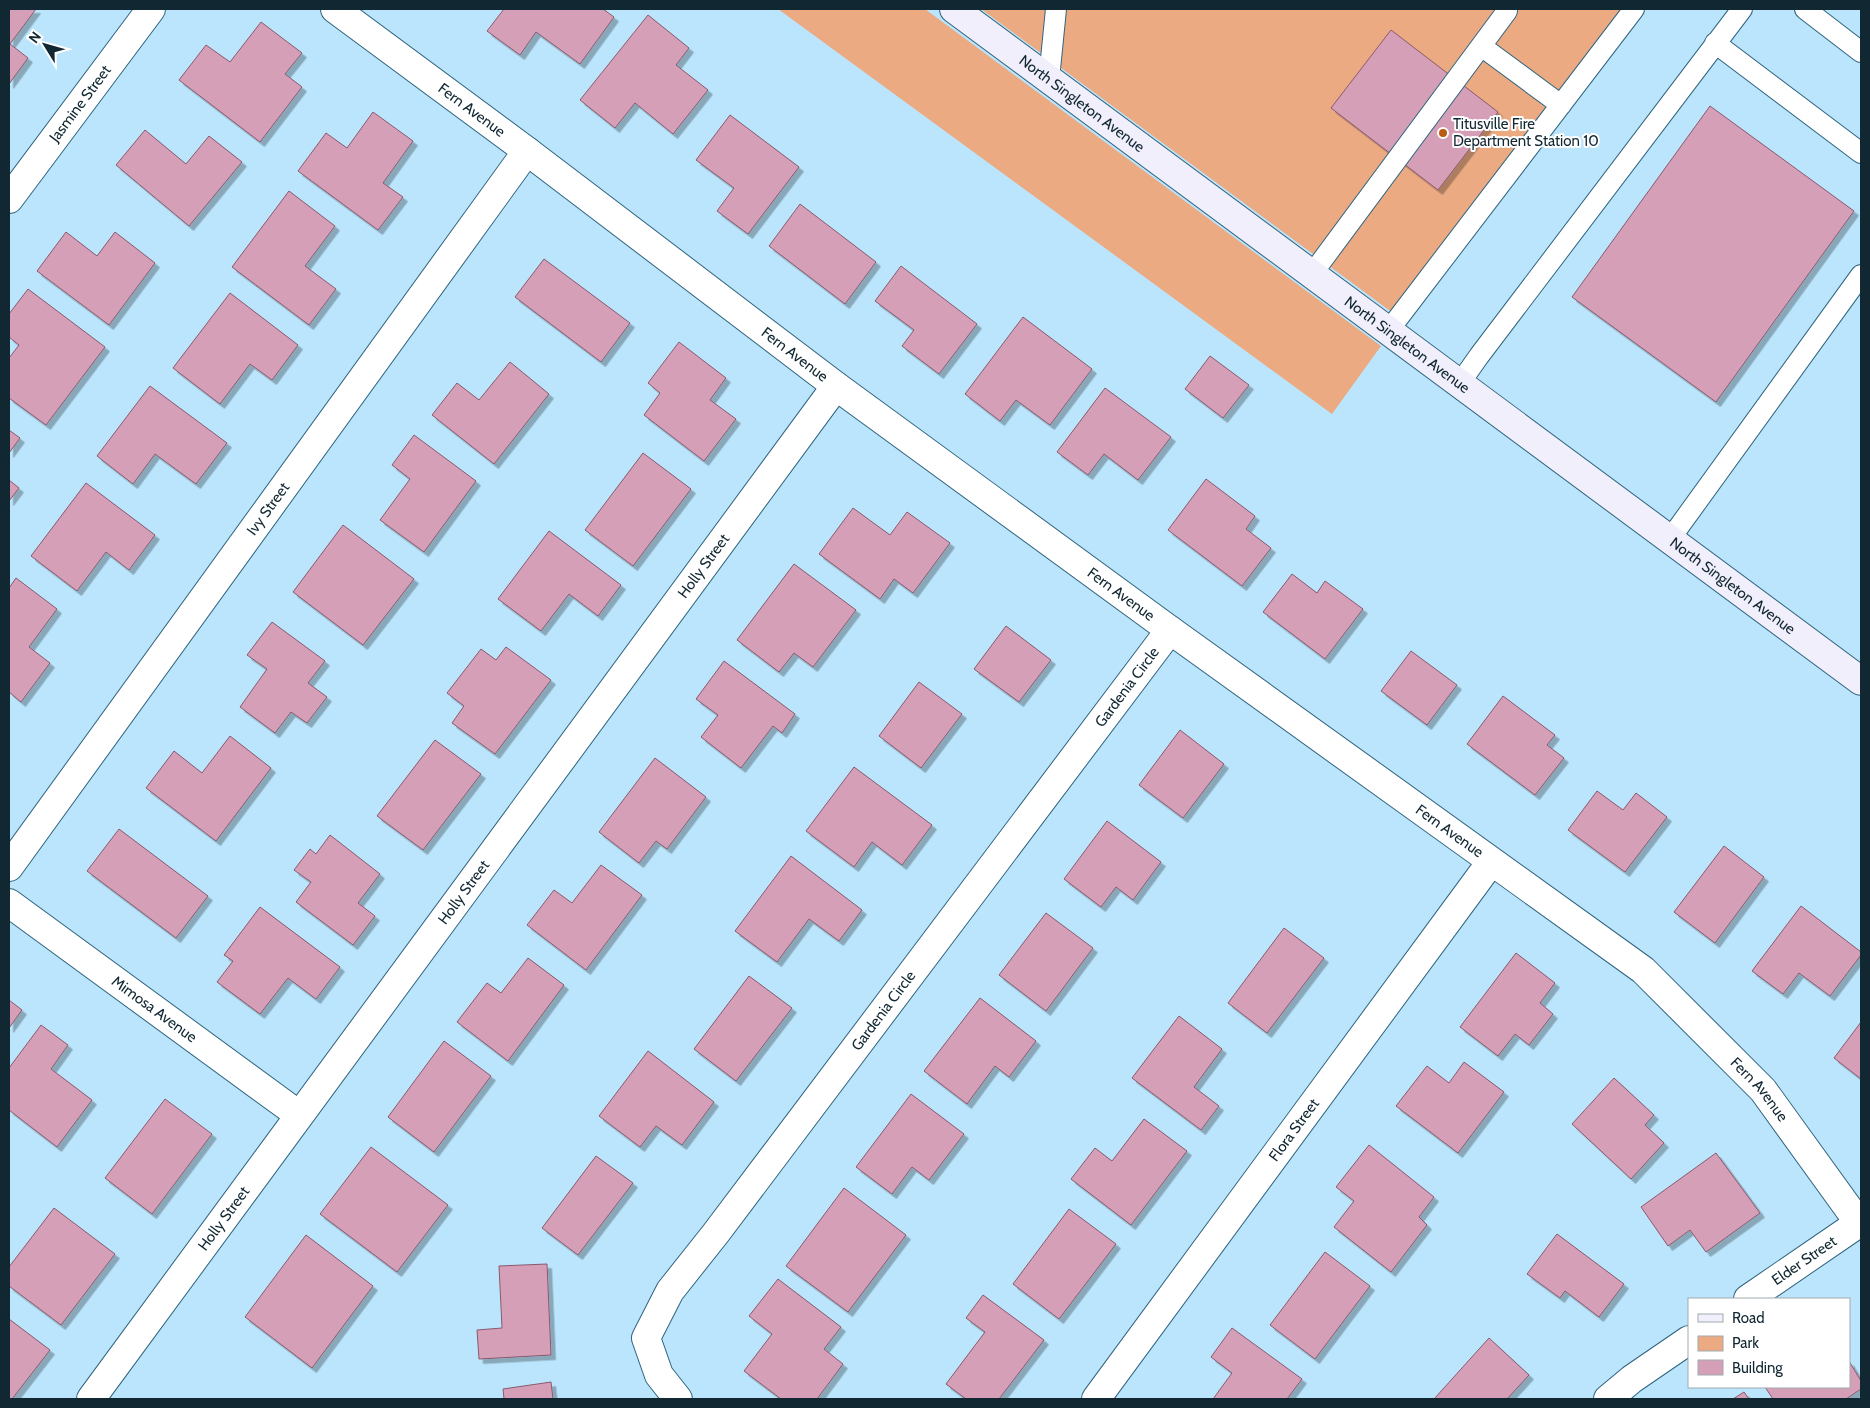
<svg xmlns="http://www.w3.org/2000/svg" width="1870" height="1408" viewBox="0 0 1870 1408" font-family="Cabin,sans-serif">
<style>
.green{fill:#ecaa83}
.building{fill:#d5a0b7;stroke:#89596e;filter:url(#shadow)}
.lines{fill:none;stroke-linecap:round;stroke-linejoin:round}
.lane-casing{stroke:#30647d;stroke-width:22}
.street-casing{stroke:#30647d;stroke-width:30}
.secondary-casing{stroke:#30647d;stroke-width:30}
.lane{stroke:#fff;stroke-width:20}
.street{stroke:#fff;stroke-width:28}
.secondary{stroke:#f1effb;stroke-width:28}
.poi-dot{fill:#ba5c10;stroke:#fff;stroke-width:2}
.labels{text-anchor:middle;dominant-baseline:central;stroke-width:4;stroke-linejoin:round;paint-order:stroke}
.street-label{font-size:15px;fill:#112732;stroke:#fff}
.poi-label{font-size:15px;fill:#112732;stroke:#fff;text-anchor:start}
</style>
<defs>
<filter id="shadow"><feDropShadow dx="4.5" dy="4.5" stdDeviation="0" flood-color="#0004"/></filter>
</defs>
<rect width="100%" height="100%" fill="#bae5fc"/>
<path class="green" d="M778,9h147l456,337 -49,68z
M981,9h646l-226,310z"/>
<path class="building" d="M9,9h27l-26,35 18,14 -19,26z
M504,9h99l11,8 -34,47 -44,-32 -16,23 -33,-24z
M648,15l41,33 -13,17 32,25 -35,44 -38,-31 -20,25 -35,-28z
M261,22l41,31 -17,21 17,13 -42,55 -81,-62 27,-35 24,17z
M1391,30l107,82 -60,78 -107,-82z
M1710,106l144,105 -138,191 -144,-105z
M373,112l40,29 -30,42 20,14 -25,33 -80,-59 28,-38 21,15z
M730,115l69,52 -51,67 -31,-23 17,-23 -38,-28z
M145,130l41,34 23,-28 33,26 -53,64 -73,-61z
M289,191l46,35 -30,40 31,23 -27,36 -77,-58z
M800,204l76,58 -31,42 -76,-58z
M66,232l31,24 18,-24 40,31 -46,62 -72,-54z
M544,259l86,64 -29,39 -86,-65z
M901,266l76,58 -38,50 -37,-28 12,-16 -39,-29z
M28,289l77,58 -59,78 -37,-27v-40l10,-13 -10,-8v-23z
M230,293l68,52 -26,35 -22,-16 -30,40 -47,-36z
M1023,317l69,52 -42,56 -34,-25 -16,21 -35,-27z
M679,342l47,36 -16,22 26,19 -32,42 -60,-46 16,-22 -12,-10z
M1210,356l39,29 -26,33 -38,-29z
M510,362l39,32 -55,70 -62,-49 25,-32 22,17z
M150,386l77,57 -31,41 -41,-30 -22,30 -36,-28z
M1105,388l66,49 -33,43 -34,-26 -16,21 -31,-23z
M9,430l11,8 -11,15z
M414,435l62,46 -52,71 -44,-32 30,-41 -18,-14z
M643,453l48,36 -58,77 -48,-36z
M1206,479l49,37 -9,13 25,19 -29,38 -74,-56z
M9,480l10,8 -10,13z
M86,483l69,52 -26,35 -23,-18 -29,39 -46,-35z
M853,508l37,27 17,-23 43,31 -37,50 -19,-14 -14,20 -61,-45z
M343,525l71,54 -51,66 -70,-53z
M549,531l72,54 -23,31 -29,-22 -28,37 -43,-32z
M794,564l62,46 -43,57 -19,-14 -15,19 -42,-32z
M1292,574l25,19 8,-12 38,28 -38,50 -62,-47z
M16,578l41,31 -28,38 21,16 -29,39 -12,-10v-104z
M272,622l53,39 -17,22 19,14 -20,26 -16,-11 -16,21 -35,-26 27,-38 -20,-14z
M1006,626l45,34 -32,42 -45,-33z
M506,647l45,33 -56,74 -43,-31 12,-17 -17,-13 34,-44 15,11z
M1411,651l46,34 -30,40 -46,-34z
M724,661l71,53 -13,19 -9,-7 -32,42 -40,-31 17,-22 -22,-16z
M919,682l43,32 -41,54 -42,-32z
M1503,696l52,39 -8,10 17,13 -29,37 -68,-51z
M1180,730l44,34 -41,54 -44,-33z
M230,736l41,32 -55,73 -70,-53 28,-37 28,22z
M435,740l46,34 -58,76 -46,-34z
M655,758l51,39 -39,52 -11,-8 -17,22 -40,-31z
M854,767l78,58 -30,40 -30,-23 -18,25 -48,-36z
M1597,791l26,19 13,-17 31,24 -42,55 -57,-42z
M1107,821l54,41 -28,38 -17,-13 -15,20 -37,-28z
M119,829l89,67 -32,42 -89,-67z
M330,835l50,39 -22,29 17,13 -22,29 -57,-43 15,-20 -17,-12 16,-21 6,5z
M1724,846l40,31 -49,66 -41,-31z
M791,856l71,54 -23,31 -30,-22 -32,43 -42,-31z
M601,865l41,30 -56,75 -59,-45 27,-35 18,13z
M1801,906l60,46v3l-31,41 -31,-23 -16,21 -31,-23z
M260,907l80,60 -24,32 -28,-21 -28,36 -43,-32 16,-21 -9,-6z
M1046,913l47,35 -47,63 -47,-36z
M1284,928l40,30 -57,75 -39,-30z
M1516,953l39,30 -15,20 13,11 -24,31 -14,-11 -17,22 -38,-29z
M528,958l36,27 -56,76 -51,-39 30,-39 14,10z
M749,976l43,32 -56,73 -42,-32z
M980,998l56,43 -27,36 -14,-11 -28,38 -43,-33z
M9,1000l13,10 -13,18z
M1179,1016l43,33 -28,38 25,19 -18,24 -69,-52z
M1861,1022v57l-27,-21z
M41,1025l27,20 -17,24 41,31 -35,47 -48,-37v-42z
M444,1041l47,35 -57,76 -46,-35z
M648,1051l66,51 -32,43 -26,-19 -16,21 -41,-31z
M1464,1062l40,30 -46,61 -62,-47 31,-40 22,17z
M1614,1078l40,37 -9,10 19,18 -33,36 -59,-55z
M911,1094l53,40 -35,46 -17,-13 -20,27 -36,-27z
M165,1099l47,35 -60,80 -47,-36z
M1144,1119l43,32 -56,74 -60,-46 24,-31 17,13z
M1369,1145l65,52 -15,20 8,8 -36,47 -57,-45 20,-26 -18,-14z
M371,1147l77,58 -51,67 -77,-58z
M1716,1153l44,60 -54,39 -16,-22 -22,16 -27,-39z
M596,1156l37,27 -55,72 -36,-27z
M844,1188l62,47 -58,77 -62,-46z
M54,1208l61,46 -54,71 -52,-39v-19z
M1069,1209l47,35 -57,75 -46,-35z
M1557,1234l67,50 -25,33 -34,-26 -5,7 -33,-24z
M306,1235l67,51 -61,82 -67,-51z
M1325,1252l45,34 -55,73 -45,-34z
M547,1264l4,91 -72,4 -2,-29 25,-2 -3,-62z
M778,1279l63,48 -17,22 19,15 -26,35h-36l-37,-28 28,-37 -23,-18z
M983,1295l61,45 -45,59h-33l-20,-15 39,-52 -19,-14z
M9,1319l41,31 -38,49h-3z
M1232,1328l70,51 -15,20h-74l19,-26 -21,-16z
M1489,1338l40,37 -22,24h-73z
M1849,1361l12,20v8l-15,10h-73l-8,-12h84z
M551,1382l2,17h-49l-1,-10z
M1744,1392l5,7h-16z"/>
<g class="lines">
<defs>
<path id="lane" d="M1805,9l56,43
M1715,43l146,110
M1481,46l80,59
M1049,79l7,-70
M1312,274l195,-263v-2
M1389,330l245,-321
M1460,383l19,-27 263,-347
M1670,539l191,-264"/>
<g id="street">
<path id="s1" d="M335,9l192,142 309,235 334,244 473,340 120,120 96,133h2"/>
<path id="s2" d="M9,199l142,-190"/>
<path id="s3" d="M9,867l518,-716"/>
<path id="s4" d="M9,903l290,212"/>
<path id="s5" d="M1748,1299l111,-76"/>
<path id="s6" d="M91,1399l745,-1013"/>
<path id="s7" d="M678,1399l-19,-24 -13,-37 24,-47 46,-58 454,-603"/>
<path id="s8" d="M1096,1399l395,-537"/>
<path d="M1608,1399l24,-20 57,-39"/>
</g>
<g id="secondary">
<path id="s9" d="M954,9l907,672"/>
</g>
</defs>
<use href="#lane" class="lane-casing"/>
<use href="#street" class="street-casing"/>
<use href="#secondary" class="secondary-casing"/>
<use href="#lane" class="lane"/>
<use href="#street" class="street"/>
<use href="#secondary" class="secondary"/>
</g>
<circle class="poi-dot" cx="1443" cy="133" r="5"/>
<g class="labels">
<g class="street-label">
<text stroke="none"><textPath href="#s2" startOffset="119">Jasmine Street</textPath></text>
<text stroke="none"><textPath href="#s9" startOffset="159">North Singleton Avenue</textPath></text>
<text stroke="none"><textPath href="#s1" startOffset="170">Fern Avenue</textPath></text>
<text stroke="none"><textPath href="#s9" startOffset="564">North Singleton Avenue</textPath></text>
<text stroke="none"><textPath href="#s1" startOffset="575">Fern Avenue</textPath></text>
<text stroke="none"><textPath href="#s3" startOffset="442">Ivy Street</textPath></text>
<text stroke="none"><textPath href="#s6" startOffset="1034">Holly Street</textPath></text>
<text stroke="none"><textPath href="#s9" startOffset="969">North Singleton Avenue</textPath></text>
<text stroke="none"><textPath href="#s1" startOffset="980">Fern Avenue</textPath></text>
<text stroke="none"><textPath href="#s7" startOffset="880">Gardenia Circle</textPath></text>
<text stroke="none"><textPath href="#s1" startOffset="1385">Fern Avenue</textPath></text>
<text stroke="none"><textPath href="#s6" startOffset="629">Holly Street</textPath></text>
<text stroke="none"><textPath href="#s4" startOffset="180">Mimosa Avenue</textPath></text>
<text stroke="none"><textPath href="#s7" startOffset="475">Gardenia Circle</textPath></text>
<text stroke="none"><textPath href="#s1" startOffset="1790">Fern Avenue</textPath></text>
<text stroke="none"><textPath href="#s8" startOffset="334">Flora Street</textPath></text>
<text stroke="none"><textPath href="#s6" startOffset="224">Holly Street</textPath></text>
<text stroke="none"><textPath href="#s5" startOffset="68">Elder Street</textPath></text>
</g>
<g class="poi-label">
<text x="1453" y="124">Titusville Fire<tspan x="1453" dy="17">Department Station 10</tspan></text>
</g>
</g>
<rect width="1870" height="1408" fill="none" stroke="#112732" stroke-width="20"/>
<rect x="1688" y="1298" width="162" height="90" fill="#ffffff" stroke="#a0a9ad"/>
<rect x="1698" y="1314" width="25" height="8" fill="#f1effb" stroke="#a0a9ad"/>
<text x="1732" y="1323" font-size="15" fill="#112732">Road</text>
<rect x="1698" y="1336" width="25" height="15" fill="#ecaa83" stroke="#a0a9ad"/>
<text x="1732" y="1348" font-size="15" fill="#112732">Park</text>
<rect x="1698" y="1360" width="25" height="15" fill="#d5a0b7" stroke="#a0a9ad"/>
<text x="1732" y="1373" font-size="15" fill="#112732">Building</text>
<g transform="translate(45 45) rotate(307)" stroke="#ffffff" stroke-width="4" paint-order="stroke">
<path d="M0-4L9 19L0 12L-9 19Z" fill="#112732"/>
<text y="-8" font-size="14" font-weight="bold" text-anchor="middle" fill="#112732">N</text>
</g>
</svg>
